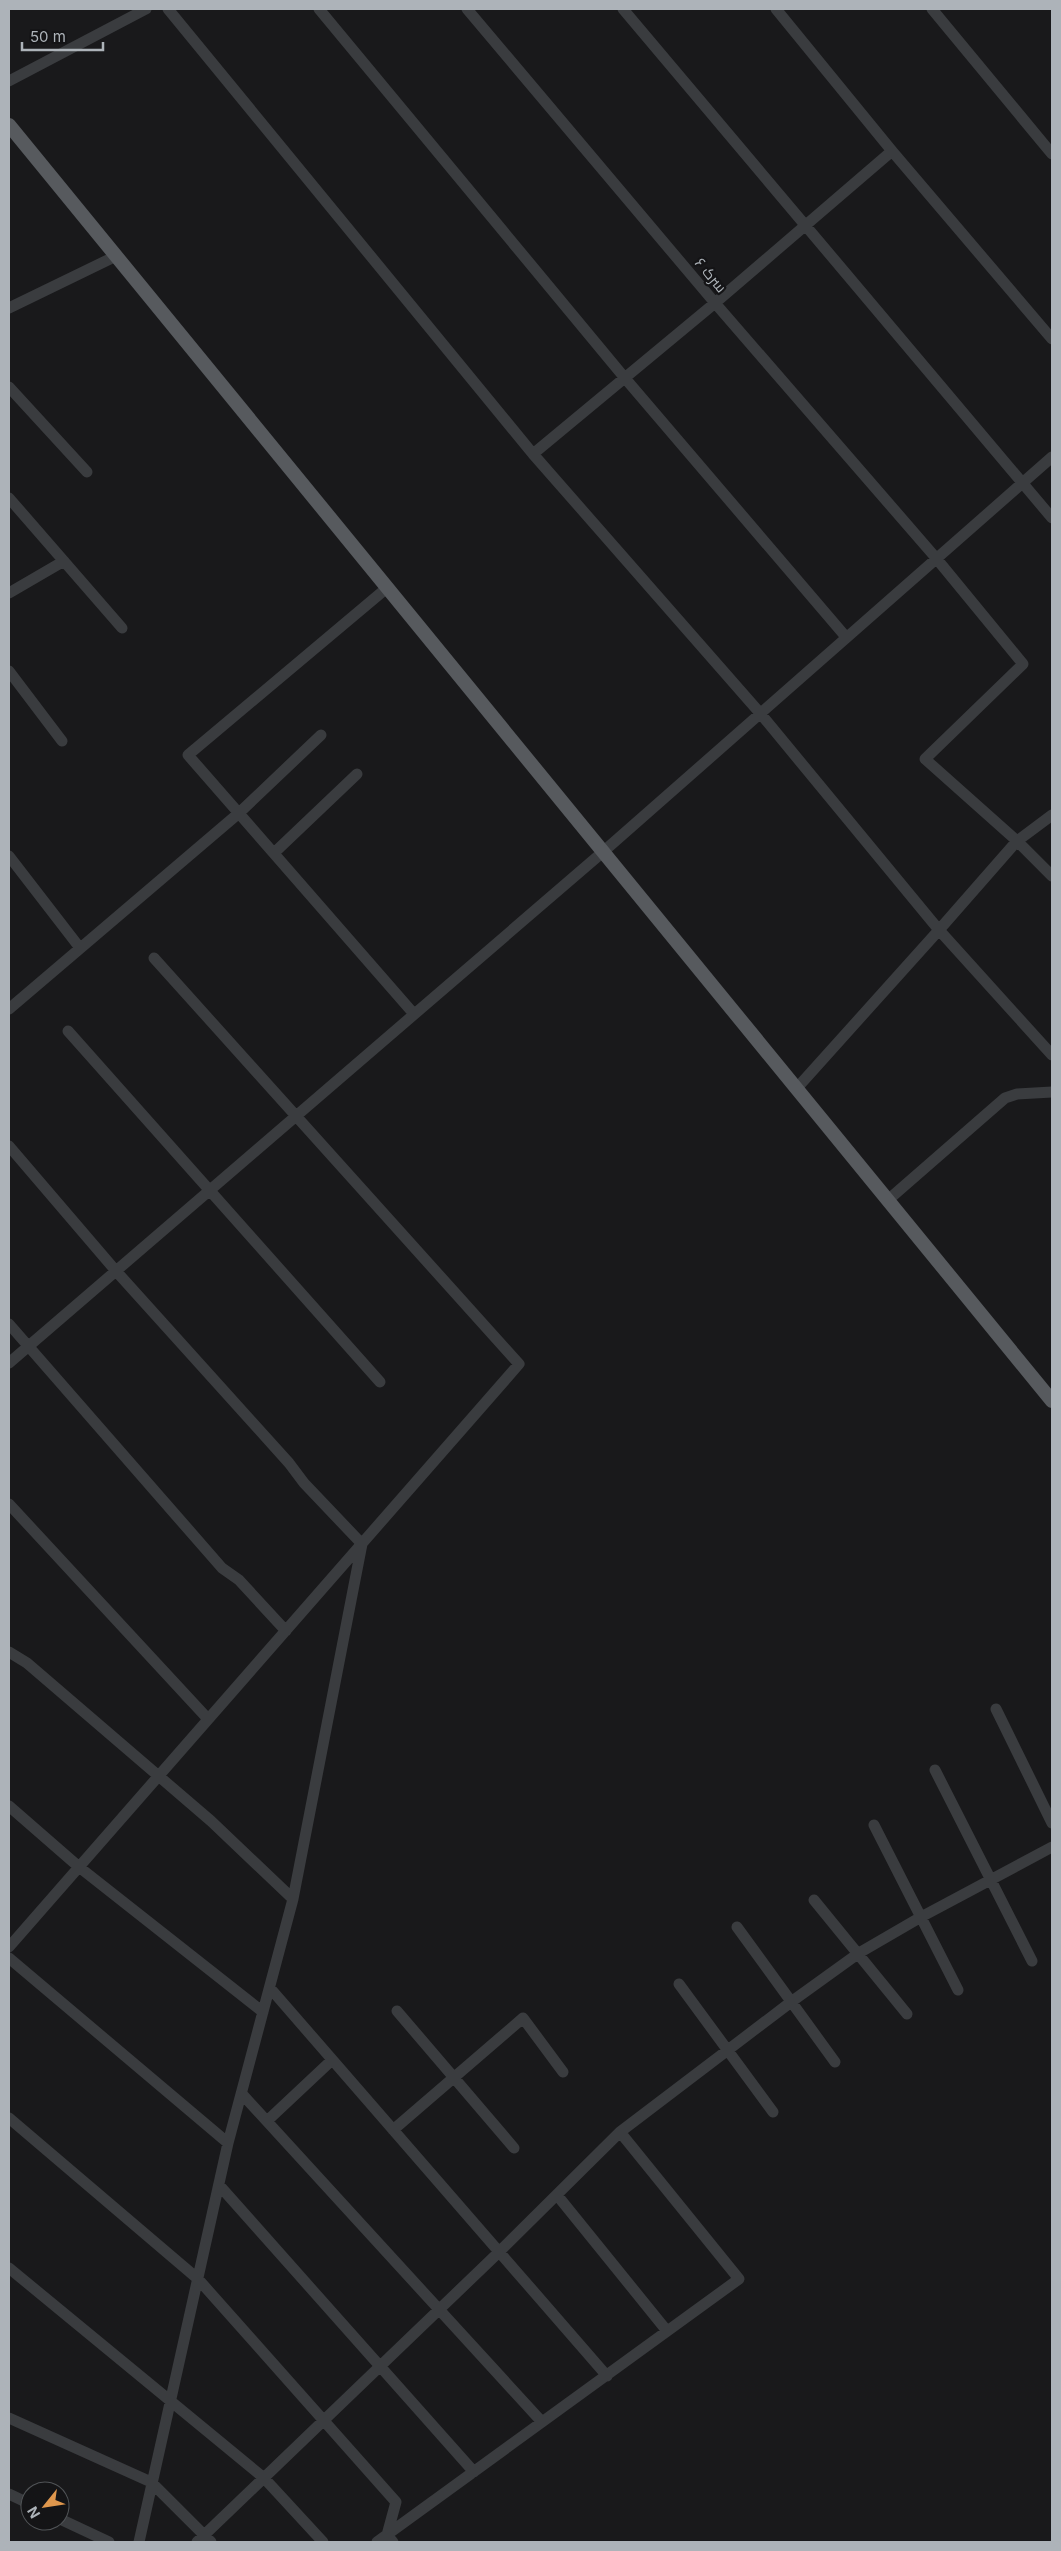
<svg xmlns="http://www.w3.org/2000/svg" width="1061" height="2551" viewBox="0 0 1061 2551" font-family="Inter,Cairo,sans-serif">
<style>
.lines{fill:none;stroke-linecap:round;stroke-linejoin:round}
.minor{stroke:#3a3c3f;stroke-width:11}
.major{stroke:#575a5e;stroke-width:14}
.labels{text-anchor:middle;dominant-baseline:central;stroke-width:4.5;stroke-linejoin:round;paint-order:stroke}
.street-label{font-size:15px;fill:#adb3b9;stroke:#141416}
</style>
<rect width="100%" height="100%" fill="#19191b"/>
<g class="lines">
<path class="minor" d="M168,9l365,445 227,259 179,217 -142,158
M319,9l305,368 222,260
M467,9l248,294 221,255 87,106 -98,95 92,82 -78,89 113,125
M623,9l429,509
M776,9l116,142 160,188
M932,9l120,145
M9,81l137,-72
M9,308l107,-52
M9,387l78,85
M533,454l182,-151 177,-152
M9,498l113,130
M388,587l-200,168 226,259
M9,593l55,-32
M9,671l53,70
M1052,815l-35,26 35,35
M274,853l83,-79
M9,856l71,92
M9,1009l230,-196 82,-78
M68,1031l312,351
M9,1146l107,125 173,192 15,20 58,61 -69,355 -65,244 -89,399
M888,1200l117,-102 12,-4 35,-2
M9,1324l213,244 17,12 47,51
M9,1363l595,-512 448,-394
M9,1504l199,215
M9,1652l18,11 184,158 82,78
M996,1709l56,114
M935,1770l97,191
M9,1806l70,61 184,145
M874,1825l84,165
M814,1900l93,114
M737,1927l98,135
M9,1947l510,-583 -365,-406
M9,1958l219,185
M679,1984l94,128
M270,1988l337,388
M397,2011l117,137
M242,2094l300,328
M9,2118l189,161 198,223 -9,33 6,7
M267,2121l65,-61
M393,2130l130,-112 40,54
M219,2185l255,287
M557,2195l110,136
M9,2268l255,210 59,64
M9,2418l142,64 60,60
M9,2494l21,10
M60,2519l49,23
M197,2542l302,-290 121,-120 171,-130 68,-49 62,-36 131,-70
M377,2542l362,-263 -119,-147"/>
<path class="major" d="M9,125l1043,1276"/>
</g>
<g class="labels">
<g class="street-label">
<text transform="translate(711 275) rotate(50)">سرک ۶</text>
</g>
</g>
<rect width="1061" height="2551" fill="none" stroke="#adb3b9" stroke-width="20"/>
<g transform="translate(45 2506) rotate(240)"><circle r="24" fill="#141416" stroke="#515457"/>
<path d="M0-4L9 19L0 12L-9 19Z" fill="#df974d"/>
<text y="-8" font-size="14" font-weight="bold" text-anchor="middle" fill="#adb3b9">N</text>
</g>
<path d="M22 42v8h81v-8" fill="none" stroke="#adb3b9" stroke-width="2.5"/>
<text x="30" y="42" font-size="15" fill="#adb3b9" stroke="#141416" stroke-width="4" paint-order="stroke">50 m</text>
</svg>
